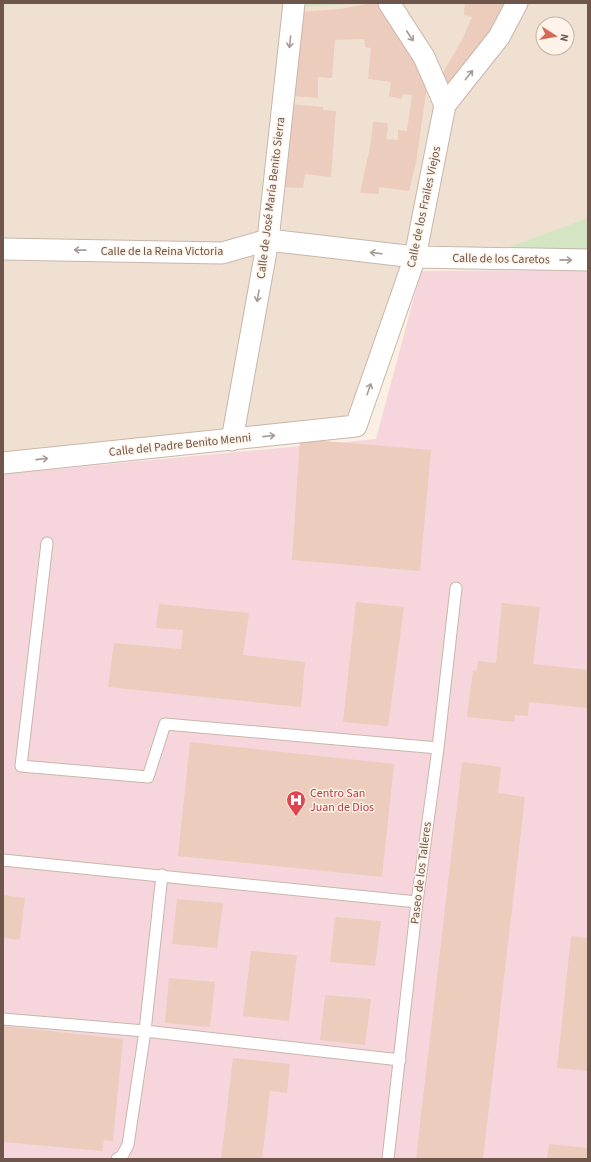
<svg xmlns="http://www.w3.org/2000/svg" width="591" height="1162" viewBox="0 0 591 1162" font-family="'Source Sans 3',sans-serif">
<style>
.residential{fill:#f0e0d1;fill-rule:evenodd}
.medical{fill:#f6d6dc}
.green{fill:#d3e5c3}
.building{fill:#ebccbd}
.lines{fill:none;stroke-linecap:round;stroke-linejoin:round}
.service-casing{stroke:#c8b6ab;stroke-width:13}
.minor-casing{stroke:#c8b6ab;stroke-width:23}
.service{stroke:#fff;stroke-width:11}
.minor{stroke:#fff;stroke-width:21}
.oneway{stroke:#a89a94}
.labels{text-anchor:middle;dominant-baseline:central;stroke-width:3;stroke-linejoin:round;paint-order:stroke}
.street-label{font-size:12px;fill:#6e564c;stroke:#fdf3e8}
.health-label{font-size:12px;fill:#be3a42;stroke:#fdf3e8;text-anchor:start}
</style>
<rect width="100%" height="100%" fill="#f9efe2"/>
<path class="residential" d="M3,3h585v247l-179,-1 -58,169 -348,37zM543,24h24v24h-24z"/>
<path class="medical" d="M588,270v889h-585v-685l373,-35 45,-168z"/>
<path class="green" d="M302,3h59l-60,4z
M588,218v32l-75,4 -1,-8z"/>
<path class="building" d="M371,3h11l27,47 18,36 -11,77 -7,28 -30,-4v7l-19,-1 10,-46 3,-25 14,1 1,6 -2,10 12,1v-10l9,1 5,-36 -9,-1 -2,5 -12,-3 2,-14 -23,-3 3,-31 -6,-1v-5l-2,-3 -28,1 -3,38 -14,-1v21l-27,-2 8,-84 41,-3z
M465,3h39l-23,45 -29,38 -11,-10 22,-38 9,-21 -8,-2z
M290,104l33,3v3l13,1 -5,66 -26,-3 -2,14 -23,-1z
M300,439l131,11 -11,121 -128,-11z
M356,602l48,5 -16,119 -45,-4z
M502,603l38,4 -7,57 55,6 -1,38 -58,-6 -1,14 -13,-1 -1,7 -47,-5 6,-47 4,1 1,-10 18,2z
M159,604l90,9 -6,42 62,7 -4,45 -193,-20 6,-44 67,6 2,-19 -27,-2z
M190,742l204,22 -12,113 -204,-21z
M462,762l39,5 -3,26 27,4 -42,362h-67z
M3,895l22,3 -5,42 -17,-2z
M177,899l46,4 -6,45 -45,-4z
M335,917l46,4 -6,45 -45,-4z
M571,936l17,2v133l-31,-3z
M251,951l46,4 -8,66 -46,-5z
M169,978l46,4 -5,45 -45,-4z
M325,995l46,4 -6,46 -45,-5z
M3,1026l120,13 -10,102 -9,-1 -2,11 -99,-9z
M233,1058l57,6 -3,29 -17,-2 -8,68h-41z
M549,1144l39,4v11h-41z"/>
<g class="lines">
<defs>
<path id="service" d="M47,543l-26,223 127,11 17,-53 273,24
M3,860l414,42
M3,1019l142,12 255,29
M117,1159l5,-3 6,-11 17,-114 17,-156
M388,1159l29,-257 21,-154 18,-160"/>
<path id="minor" d="M389,3l35,54 21,48
M3,249l219,4 46,-13 147,17 173,3
M232,440l36,-200 26,-237
M3,463l353,-37 59,-169 30,-152 54,-68 18,-34"/>
</defs>
<use href="#service" class="service-casing"/>
<use href="#minor" class="minor-casing"/>
<use href="#service" class="service"/>
<use href="#minor" class="minor"/>
</g>
<defs><path id="oneway-shaft" d="M-6 0H5M1.5-3L5.5 0L1.5 3" fill="none" stroke-width="1.6" stroke-linecap="round" stroke-linejoin="round"/></defs>
<g class="oneway">
<use href="#oneway-shaft" transform="translate(410 36) rotate(57)"/>
<use href="#oneway-shaft" transform="translate(290 42) rotate(96)"/>
<use href="#oneway-shaft" transform="translate(469 75) rotate(-52)"/>
<use href="#oneway-shaft" transform="translate(80 250) rotate(-179)"/>
<use href="#oneway-shaft" transform="translate(376 253) rotate(-173)"/>
<use href="#oneway-shaft" transform="translate(566 260) rotate(1)"/>
<use href="#oneway-shaft" transform="translate(258 296) rotate(100)"/>
<use href="#oneway-shaft" transform="translate(369 389) rotate(-71)"/>
<use href="#oneway-shaft" transform="translate(269 436) rotate(-6)"/>
<use href="#oneway-shaft" transform="translate(42 459) rotate(-6)"/>
</g>
<defs>
<symbol id="hospital-pin" viewBox="-11 -11 22 30"><path d="M0 17L-7.5 6A9.5 9.5 0 1 1 7.5 6Z" fill="#e0444e" stroke="#fdf3e8"/><path d="M-5-5h3v3.5h4V-5h3V5h-3V1.5h-4V5h-3Z" fill="#fff"/></symbol>
</defs>
<g fill-rule="evenodd">
<use href="#hospital-pin" x="285" y="789" width="22" height="30"/>
</g>
<g class="labels">
<g class="street-label">
<text transform="translate(271 198) rotate(-83)">Calle de José María Benito Sierra</text>
<text transform="translate(424 207) rotate(-78)">Calle de los Frailes Viejos</text>
<text x="162" y="251">Calle de la Reina Victoria</text>
<text transform="translate(501 259) rotate(1)">Calle de los Caretos</text>
<text transform="translate(180 445) rotate(-6)">Calle del Padre Benito Menni</text>
<text transform="translate(421 873) rotate(-83)">Paseo de los Talleres</text>
</g>
<g class="health-label">
<text x="310" y="793">Centro San<tspan x="310" dy="14">Juan de Dios</tspan></text>
</g>
</g>
<rect width="591" height="1162" fill="none" stroke="#6e564c" stroke-width="8"/>
<g transform="translate(555 36) rotate(101)"><circle r="19" fill="#fdf3e8" stroke="#c4b4aa"/>
<path d="M0-3L7 15L0 10L-7 15Z" fill="#d66954"/>
<text y="-6" font-size="11" font-weight="bold" text-anchor="middle" fill="#6e564c">N</text>
</g>
</svg>
